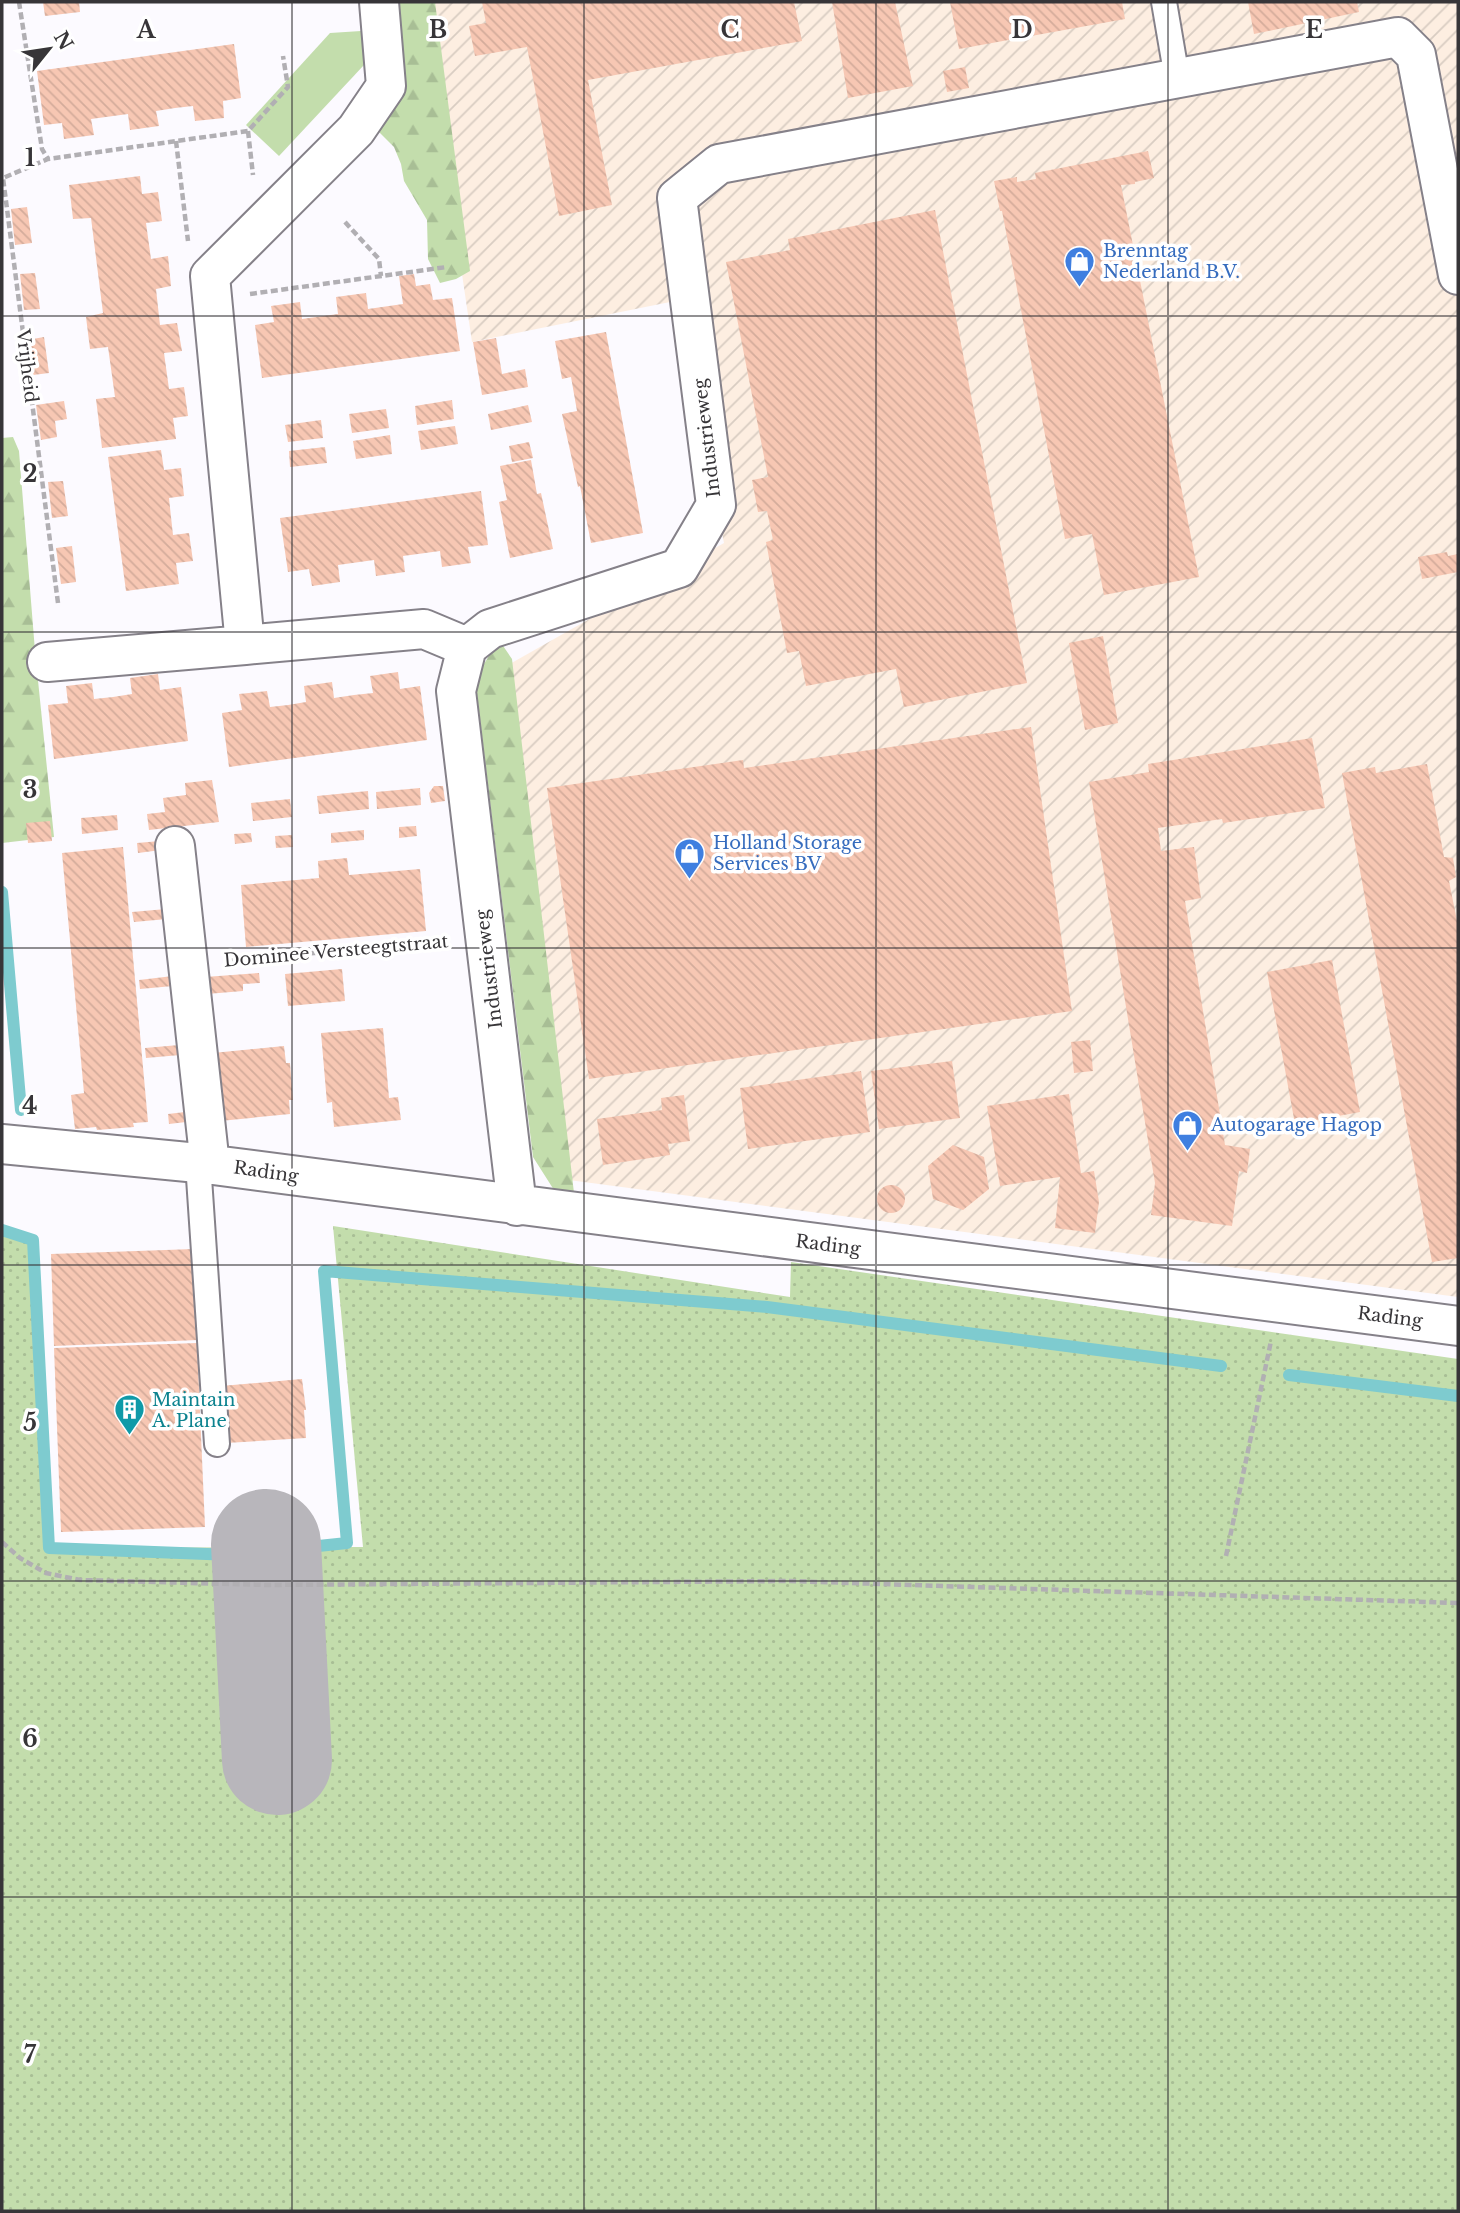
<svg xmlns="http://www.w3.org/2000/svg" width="1460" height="2213" viewBox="0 0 1460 2213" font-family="'Libre Baskerville',serif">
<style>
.industrial{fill:url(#industrial-furrows)}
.grass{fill:url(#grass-dots)}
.forest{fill:url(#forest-firs)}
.park{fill:#c3ddac}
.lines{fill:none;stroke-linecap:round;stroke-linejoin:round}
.stream{stroke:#7ecbcf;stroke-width:12}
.taxiway{stroke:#b8b6bb;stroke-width:110}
.building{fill:url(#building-back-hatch)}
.service-casing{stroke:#858189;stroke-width:28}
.minor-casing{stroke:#858189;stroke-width:42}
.path{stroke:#b1afb3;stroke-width:4.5;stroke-dasharray:7 3.5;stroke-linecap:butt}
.service{stroke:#fff;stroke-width:24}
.minor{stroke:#fff;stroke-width:38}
.grid{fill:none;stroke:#373538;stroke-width:2;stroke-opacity:0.55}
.labels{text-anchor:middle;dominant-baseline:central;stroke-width:7;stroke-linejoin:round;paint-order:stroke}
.shop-label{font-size:18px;fill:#366cbe;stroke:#fff;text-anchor:start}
.street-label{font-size:18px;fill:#373538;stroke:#fff}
.culture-label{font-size:18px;fill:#0d838f;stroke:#fff;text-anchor:start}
.grid-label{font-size:23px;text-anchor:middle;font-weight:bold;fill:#373538;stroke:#fff;stroke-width:7;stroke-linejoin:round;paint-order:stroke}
</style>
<defs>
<pattern id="industrial-furrows" width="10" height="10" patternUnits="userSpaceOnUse" patternTransform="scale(1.75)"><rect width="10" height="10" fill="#fdeee1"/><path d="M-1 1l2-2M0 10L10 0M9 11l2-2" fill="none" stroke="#d9cdc2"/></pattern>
<pattern id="grass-dots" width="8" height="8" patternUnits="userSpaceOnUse" patternTransform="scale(1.75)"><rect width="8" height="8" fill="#c3ddac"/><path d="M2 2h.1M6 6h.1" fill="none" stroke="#a8be95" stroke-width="1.8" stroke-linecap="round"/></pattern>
<pattern id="forest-firs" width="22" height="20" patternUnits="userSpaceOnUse" patternTransform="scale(1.75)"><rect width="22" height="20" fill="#c3ddac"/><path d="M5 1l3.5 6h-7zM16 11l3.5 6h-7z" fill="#a8be95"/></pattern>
<pattern id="building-back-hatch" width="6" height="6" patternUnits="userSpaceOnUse" patternTransform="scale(1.75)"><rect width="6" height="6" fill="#f7c7b3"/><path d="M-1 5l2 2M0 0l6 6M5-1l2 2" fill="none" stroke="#d4ac9b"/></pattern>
</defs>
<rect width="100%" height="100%" fill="#fcfaff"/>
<path class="industrial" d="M422,2h1036v1295l-897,-118 -62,-509 225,-127 -49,-242 -203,41z"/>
<path class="grass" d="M333,1226l457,71 1,-35 667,97v852h-1456v-982l28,9 19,310 314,-1z"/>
<path class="forest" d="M395,2h40l35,269 -14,8 -16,4 -12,-24 -1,-39 -23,-39 -3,-17 -7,-17 -18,-18z
M13,437l6,14 16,200 19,186 -52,6v-405z
M499,640l13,19 62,534 -20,-3 -21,-33 -58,-479z"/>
<path class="park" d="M361,31l3,34 -85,91 -33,-31 84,-92z"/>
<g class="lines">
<path class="stream" d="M2,892l19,218
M2,1230l31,10 16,308 184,7 114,-12 -23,-272 443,36 454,59
M1289,1375l169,21"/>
<path class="taxiway" d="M266,1544l11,216"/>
</g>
<path class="building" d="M43,2h36l1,10 -35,4z
M482,2h312l8,39 -214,39 24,125 -53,11 -32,-169 -52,9 -6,-30 17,-3z
M832,2h63l18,84 -65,12z
M950,2h172l3,17 -166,30z
M1248,2h109l2,10 -105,22z
M234,44l7,54 -18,3 1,17 -29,3 -2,-15 -18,2 -19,3 3,15 -29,4 -2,-16 -37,5 3,16 -30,4 -2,-16 -18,2 -7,-54z
M965,67l4,21 -22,4 -4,-21z
M1148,151l6,27 -19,4v2l-14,1 78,392 -95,18 -12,-61 -27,5 -63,-328h-2l-6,-30 23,-4v5l19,-3 -1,-6z
M140,176l2,18 16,-2 4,29 -16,2 5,36 17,-3 3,30 -15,3 4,36 17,-2 5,28 -18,2 5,36 15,-2 4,29 -15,2 3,21 -74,9 -6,-49 19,-2 -7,-50 -18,2 -4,-32 17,-4 -12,-95 -18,1 -4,-34z
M27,207l5,36 -17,2 -4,-36z
M935,210l92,473 -123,24 -8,-38 -90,17 -7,-35 -12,2 -21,-111 7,-2 -6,-29 -9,1 -6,-32 16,-3 -42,-215 64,-12 -2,-11z
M35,273l5,36 -16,1 -4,-36z
M414,274l2,12 14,-2 3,16 19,-2 8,53 -198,27 -7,-53 19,-3 -3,-16 29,-4 2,17 36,-5 -2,-17 30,-4 2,16 35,-5 -4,-28z
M606,332l37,201 -52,10 -11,-57 -2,1 -16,-73 15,-3 -6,-34 -9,2 -7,-38z
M44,337l5,36 -16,2 -6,-35z
M496,338l6,36 23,-5 3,18 -46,8 -9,-53z
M452,400l2,19 -37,6 -2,-19z
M64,401l3,18 -12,2 2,16 -16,3 -5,-35z
M528,405l4,17 -41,8 -3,-16z
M386,409l3,19 -37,5 -3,-19z
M321,420l2,18 -35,4 -3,-17z
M455,426l3,18 -37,6 -3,-19z
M390,435l2,19 -36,5 -3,-18z
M529,442l4,16 -21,4 -3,-16z
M325,447l2,16 -37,4 -1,-16z
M161,450l3,20 17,-2 3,28 -15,2 2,19 2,18 16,-2 4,28 -17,2 3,21 -53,7 -18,-134z
M531,460l6,34 4,-1 12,56 -43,9 -11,-56 8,-2 -7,-34z
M63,481l5,35 -16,2 -4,-36z
M481,491l7,54 -20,2 3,16 -29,4 -2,-16 -37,5 2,16 -29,4 -2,-16 -36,5 2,17 -28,4 -3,-17 -21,3 -8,-54z
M72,546l4,36 -15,2 -5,-36z
M1447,552l1,4 10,-2v18l-36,7 -4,-22z
M1103,636l15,87 -33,7 -16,-87z
M398,672l2,17 20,-3 7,54 -198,27 -7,-54 20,-3 -3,-16 28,-3 3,16 18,-2 18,-3 -2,-16 28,-4 2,16 20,-3 19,-2 -3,-17z
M158,674l2,16 21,-3 7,54 -134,18 -6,-54 20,-2 -2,-17 26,-3 2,16 19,-2 19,-3 -2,-16z
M1031,727l41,284 -483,68 -42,-291 196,-28 1,8z
M1312,738l13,70 -102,15 -1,-4 -64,9 3,23 33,-4 7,51 -16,3 40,244 25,4 -3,24 -8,-2 -7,55 -81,-11 4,-32 -66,-401 60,-10 -1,-8z
M1427,764l17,93 9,1 3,19 -7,4 9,45v332l-26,4 -90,-489 33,-6 1,6z
M212,780l7,42 -70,8 -2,-16 18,-2 -2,-14 23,-3 -1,-12z
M434,786h9l2,15 -14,2 -2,-10z
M420,788l1,17 -44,4 -1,-17z
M368,791l1,18 -50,5 -2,-18z
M290,799l2,18 -39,4 -2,-18z
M117,815l1,15 -36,4 -1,-16z
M50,821l2,20 -24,2 -2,-20z
M416,826l1,10 -18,2v-11z
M364,830v10l-33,3v-10z
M251,833l1,9 -17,2 -1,-10z
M292,835l1,12 -17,1 -1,-12z
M160,841l1,9 -23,3 -1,-10z
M123,847l25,275 -15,1 1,4 -37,3 -1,-3 -21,2 -4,-34 13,-2 -22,-240z
M347,858l2,17 71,-6 6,62 -180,16 -5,-62 78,-7 -1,-17z
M166,909l1,10 -33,3 -2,-10z
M1332,960l28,152 -65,12 -28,-152z
M342,969l3,32 -57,5 -3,-32z
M259,973l1,10 -17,1v7l-36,3 -2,-17z
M173,976v10l-33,3 -1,-9z
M383,1028l6,70 9,-1 3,23 -67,7 -2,-25 -5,1 -6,-70z
M1090,1040l3,31 -19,2 -3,-31z
M179,1045l1,10 -34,3 -1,-10z
M284,1046l2,17h4l3,37h-4l1,14 -70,7 -7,-68z
M952,1061l8,57 -81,11 -8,-58z
M861,1071l9,61 -122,17 -8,-61z
M1069,1094l12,79 13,-2 5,31 -4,31 -40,-5 5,-51 -60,9 -13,-80z
M684,1095l6,46 -22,3 2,11 -67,10 -6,-46 65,-9 -1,-12z
M185,1112l1,10 -17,2 -1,-10z
M953,1145l31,12 5,32 -26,21 -30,-11 -5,-33z
M877 1199a14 14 0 1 1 28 0a14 14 0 1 1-28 0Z
M194,1249l4,91 -144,6 -3,-92z
M197,1343l8,184 -144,5 -7,-184z
M302,1379l4,31h-2l2,28 -80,5 -5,-57z"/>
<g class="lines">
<defs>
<path id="service" d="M1164,2l13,76
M198,1163l19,281"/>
<path id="minor" d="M379,2l7,84 -30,44 -146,146 35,369 179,-16 43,18
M47,662l198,-17
M175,846l35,319
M2,1144l196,19 1260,163
M517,1206l-61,-515 11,-44 23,-18 189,-61 37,-63 -39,-307 42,-34 679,-127 18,18 42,220"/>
</defs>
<use href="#service" class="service-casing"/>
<use href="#minor" class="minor-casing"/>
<path class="path" d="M19,2l23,147 6,10
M248,131l5,44
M176,141l12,100
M345,222l34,37 2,17
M250,294l197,-27
M58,603l-55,-425 45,-19 200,-28 40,-44 -5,-31
M227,961l218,-20
M2,1542l18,16 26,15 34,7 188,5 522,-4 668,22
M1226,1556l45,-215"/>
<use href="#service" class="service"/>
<use href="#minor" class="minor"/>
</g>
<path class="grid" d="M292,2v2209M584,2v2209M876,2v2209M1168,2v2209M2,316h1456M2,632h1456M2,948h1456M2,1265h1456M2,1581h1456M2,1897h1456"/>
<defs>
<symbol id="shop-pin" viewBox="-11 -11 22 30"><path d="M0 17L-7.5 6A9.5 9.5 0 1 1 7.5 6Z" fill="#3f7fe0" stroke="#fff"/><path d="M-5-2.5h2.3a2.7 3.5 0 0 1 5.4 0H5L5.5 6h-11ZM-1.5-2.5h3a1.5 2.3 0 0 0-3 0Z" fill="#fff"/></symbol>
<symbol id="building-pin" viewBox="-11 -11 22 30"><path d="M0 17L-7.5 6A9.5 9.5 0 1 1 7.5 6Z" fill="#0f9aa8" stroke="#fff"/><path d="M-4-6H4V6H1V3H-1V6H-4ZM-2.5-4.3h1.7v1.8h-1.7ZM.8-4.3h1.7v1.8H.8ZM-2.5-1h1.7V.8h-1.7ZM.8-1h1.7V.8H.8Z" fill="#fff"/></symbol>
</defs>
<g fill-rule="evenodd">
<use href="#shop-pin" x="1062" y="244" width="35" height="47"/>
<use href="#shop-pin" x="672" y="836" width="35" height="47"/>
<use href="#shop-pin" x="1170" y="1108" width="35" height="47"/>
<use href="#building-pin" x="112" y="1392" width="35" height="47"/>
</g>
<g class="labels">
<g class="shop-label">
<text x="1103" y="251">Brenntag<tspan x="1103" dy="21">Nederland B.V.</tspan></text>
<text x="713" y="843">Holland Storage<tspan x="713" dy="21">Services BV</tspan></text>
<text x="1211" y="1125">Autogarage Hagop</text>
</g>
<g class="street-label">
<text transform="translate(27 366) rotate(83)">Vrijheid</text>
<text transform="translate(707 438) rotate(-97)">Industrieweg</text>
<text transform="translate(336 951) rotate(-5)">Dominee Versteegtstraat</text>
<text transform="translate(489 969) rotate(-97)">Industrieweg</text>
<text transform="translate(266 1172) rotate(8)">Rading</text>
<text transform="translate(828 1245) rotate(7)">Rading</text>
<text transform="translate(1390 1317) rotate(7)">Rading</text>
</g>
<g class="culture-label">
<text x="152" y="1400">Maintain<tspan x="152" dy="21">A. Plane</tspan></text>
</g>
</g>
<g class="grid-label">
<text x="146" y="38">A</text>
<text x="438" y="38">B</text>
<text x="730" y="38">C</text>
<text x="1022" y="38">D</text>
<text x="1314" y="38">E</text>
<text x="30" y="166">1</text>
<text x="30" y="482">2</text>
<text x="30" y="798">3</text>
<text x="30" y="1114">4</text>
<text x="30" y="1431">5</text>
<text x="30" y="1747">6</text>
<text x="30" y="2063">7</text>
</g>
<rect width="1460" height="2213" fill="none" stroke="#373538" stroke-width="7"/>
<g transform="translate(49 49) rotate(60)" stroke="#ffffff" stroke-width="5" paint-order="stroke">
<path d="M0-5L12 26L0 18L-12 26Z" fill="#373538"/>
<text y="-10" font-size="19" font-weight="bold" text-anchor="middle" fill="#373538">N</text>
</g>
</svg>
